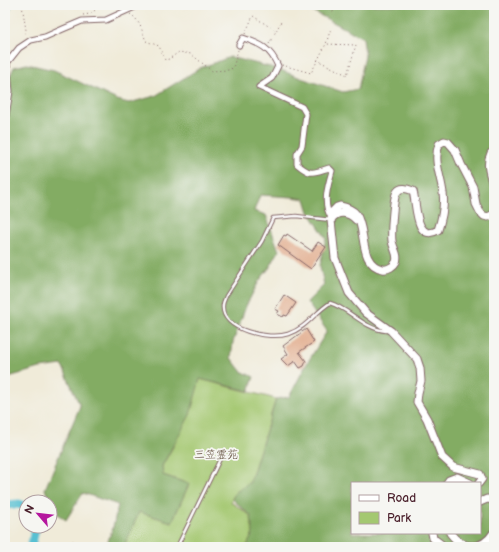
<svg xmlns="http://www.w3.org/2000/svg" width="499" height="552" viewBox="0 0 499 552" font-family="'Balsamiq Sans','Klee One',sans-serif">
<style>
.green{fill:#a4c871;stroke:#77744e}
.forest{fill:#83ac63;stroke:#666647;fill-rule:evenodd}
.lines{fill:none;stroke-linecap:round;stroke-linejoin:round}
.river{stroke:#56c0d2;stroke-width:9}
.building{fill:#e2ac8c}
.lane-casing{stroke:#846668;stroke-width:4.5}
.street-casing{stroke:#846668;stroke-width:7}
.secondary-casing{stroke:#846668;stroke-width:9}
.path{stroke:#846668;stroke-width:1;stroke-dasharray:1 3;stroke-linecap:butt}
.lane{stroke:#fff;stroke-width:2.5}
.street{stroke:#fff;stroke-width:5}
.secondary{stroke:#fff;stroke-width:7}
.labels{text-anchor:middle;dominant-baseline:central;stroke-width:3.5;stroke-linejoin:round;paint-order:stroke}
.park-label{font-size:11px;fill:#655240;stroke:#f6f6f2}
</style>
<rect width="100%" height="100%" fill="#f6f6f2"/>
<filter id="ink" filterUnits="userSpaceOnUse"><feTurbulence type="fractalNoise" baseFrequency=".025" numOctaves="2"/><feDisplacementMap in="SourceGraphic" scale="8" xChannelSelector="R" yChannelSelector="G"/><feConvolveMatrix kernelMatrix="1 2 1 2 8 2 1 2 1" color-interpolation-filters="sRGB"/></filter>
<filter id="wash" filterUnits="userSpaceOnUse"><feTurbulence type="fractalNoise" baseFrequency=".012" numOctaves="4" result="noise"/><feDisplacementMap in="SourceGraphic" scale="16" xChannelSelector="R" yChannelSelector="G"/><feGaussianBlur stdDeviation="0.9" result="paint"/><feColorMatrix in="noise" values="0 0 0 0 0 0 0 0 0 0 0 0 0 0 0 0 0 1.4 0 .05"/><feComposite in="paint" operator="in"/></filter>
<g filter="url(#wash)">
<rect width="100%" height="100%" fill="#f0ebd9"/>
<path class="green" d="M200,379l76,20 -26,83 -15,11 -4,9 20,14 2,17 -6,13 -5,1h-120l3,-3 14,-32 33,10 17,-38 -26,-9 -1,-9 12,-21z"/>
<path class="forest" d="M295,5h199v542h-252l5,-1 6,-13 -2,-17 -19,-17 3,-6 15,-11 26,-83 13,-2 17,-32 21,-34 -20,-29 17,-17 -4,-19 6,-28 -17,-26 -4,-13 -13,-2 -32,-2 -6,16 12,4 13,36 -9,16 -11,14 -13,25 -13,36 -2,16 10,13 13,6 -5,14 -49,-12 -10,36 -28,51 1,9 26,9 -17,38 -33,-10 -14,32 -3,3h-16l7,-20 5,-22 -35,-12 -17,27 -13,-9 -8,-22 35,-83 -18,-41 -22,3 -35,10v-290l9,-21 13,-3 27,6 63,30 12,3 26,-7 45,-28 30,-11 48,12 23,9 42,14 15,-3 7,-34 -2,-17 -47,-25zM352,483h128v50h-128z"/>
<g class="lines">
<path class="river" d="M5,9l3,-4
M5,505l14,-1 7,3
M31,547l5,-21"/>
</g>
<g id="blocks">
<path class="building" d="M287,234l25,17 6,-9 8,5 -15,22 -33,-24 6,-10 2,1z
M284,295l12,8 -9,13 -3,-1 -1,2 -6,-3 2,-3 -4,-2z
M306,329l8,13 -15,10 7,9 -2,5 -4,2 -5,-7 -7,5 -7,-7 7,-5 -5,-8z"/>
</g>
</g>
<g filter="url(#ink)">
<use href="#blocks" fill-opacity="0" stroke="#846668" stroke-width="1"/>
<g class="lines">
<defs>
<path id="lane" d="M331,220l-35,-4 -23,2 -11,23 -36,55c-1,3 -3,6 -3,9 -3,26 47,35 65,29 20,-7 26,-21 42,-31 20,6 34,26 56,28
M71,547l2,-4
M177,547l44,-90"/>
<path id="street" d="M239,45l4,-7c18,6 27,10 35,28l-6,12 -13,9 43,20 4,7 -4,32 -5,8v10c14,12 16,9 32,4l3,3c-4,14 -10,33 -1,46
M5,122l5,-31 -3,-28 12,-15 12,-8 14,-3 18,-8 19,-8 24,-1 33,-15"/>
<path id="secondary" d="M494,152l-3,1c-6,12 0,24 3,35
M331,220c6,-10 18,-8 25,0
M447,483l2,-3 8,-3 13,6
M479,483l3,-4 -2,-5 -27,-7 -11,-10 -15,-38 -10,-17 1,-9 3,-12 -1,-13 -3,-9 -26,-28 -25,-18 -17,-20 -14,-35 -4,-38 1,-8 5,-5 3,-1c5,1 12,3 16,8 11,15 2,51 27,55 5,1 11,-3 13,-7 3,-7 -3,-14 -4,-21 -1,-7 1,-44 5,-49 4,-6 11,-3 16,-1 4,14 2,52 25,39 4,-12 7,-24 5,-37 -2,-17 -10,-32 -4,-49l5,-3 4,1 7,8 6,14 12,23 3,17 4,8 4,4 4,1 6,-3
M480,502l7,-3 7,1
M432,533l1,5 12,9
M450,533c13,17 32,18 44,-1"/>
</defs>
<use href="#lane" class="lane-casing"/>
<use href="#street" class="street-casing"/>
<use href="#secondary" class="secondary-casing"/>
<path class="path" d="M22,5l4,25 -3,9
M323,5l4,4 6,3 4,-4v-3
M130,14c10,6 12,17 16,27l13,5 6,14 4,-1 10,-7 12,2 21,17 16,-1 5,-2 5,-18
M83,15l7,-1 12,-9
M245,34l8,-18 23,15 6,-11
M269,44l7,-13
M317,60l30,15 9,-30 -30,-1
M282,65l29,8 15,-29 5,-16"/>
<use href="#lane" class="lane"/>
<use href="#street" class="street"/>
<use href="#secondary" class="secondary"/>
</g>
</g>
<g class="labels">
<g class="park-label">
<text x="216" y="454">三笠霊苑</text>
</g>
</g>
<rect width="499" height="552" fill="none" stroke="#f6f6f2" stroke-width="20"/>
<rect x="351" y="482" width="130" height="52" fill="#f6f6f2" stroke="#b1a0a2"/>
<rect x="359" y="495" width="20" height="6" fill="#ffffff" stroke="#b1a0a2"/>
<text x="387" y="502" font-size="12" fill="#4a1f2b">Road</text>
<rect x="359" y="512" width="20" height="12" fill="#a4c871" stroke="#b1a0a2"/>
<text x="387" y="522" font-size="12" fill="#4a1f2b">Park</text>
<g transform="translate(38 514) rotate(298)"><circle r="19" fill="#f6f6f2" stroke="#b1a0a2"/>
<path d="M0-3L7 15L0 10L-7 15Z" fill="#b5179e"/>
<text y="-6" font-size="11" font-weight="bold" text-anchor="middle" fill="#4a1f2b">N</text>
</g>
</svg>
